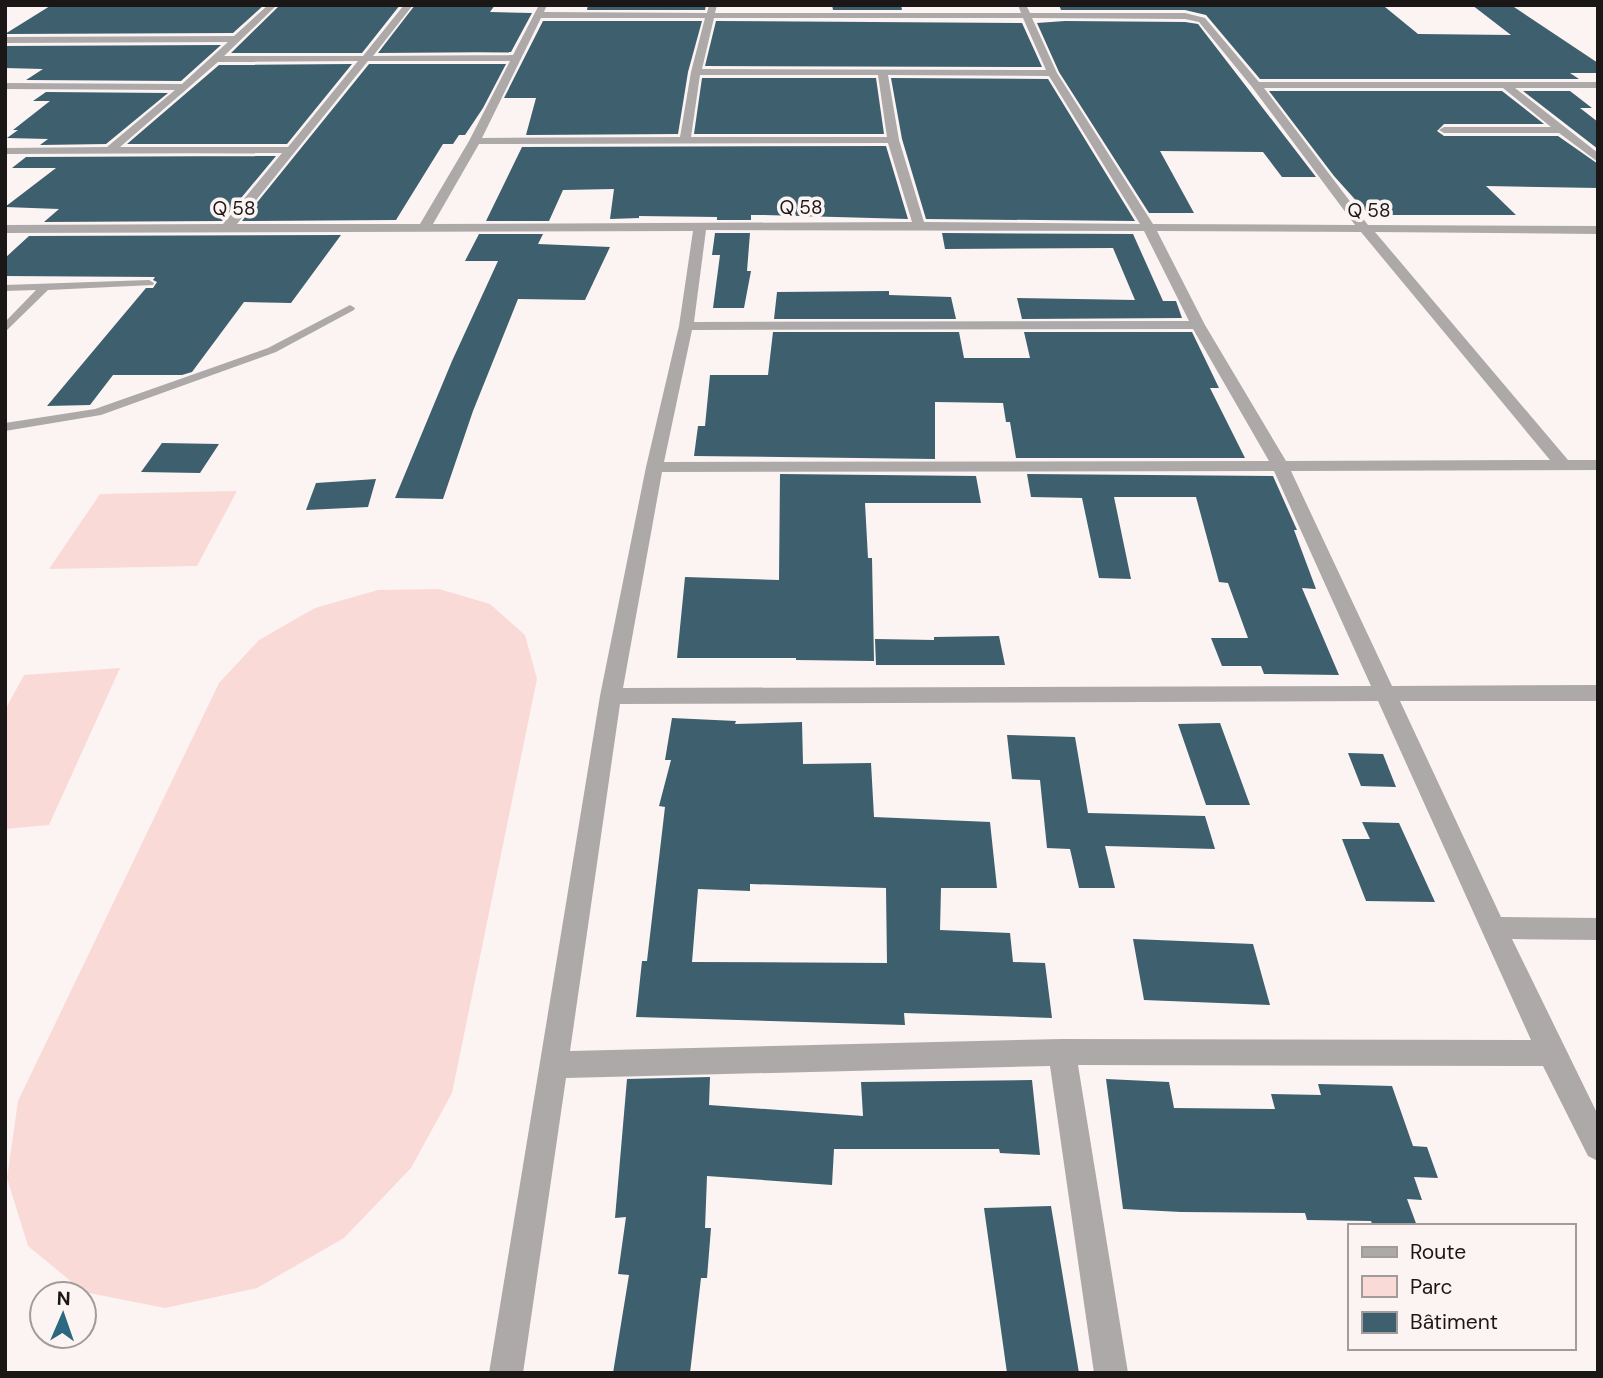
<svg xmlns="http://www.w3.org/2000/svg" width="1603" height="1378" viewBox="0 0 1603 1378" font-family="'DM Sans',sans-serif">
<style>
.green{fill:#fadad7}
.building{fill:#3d5f6e;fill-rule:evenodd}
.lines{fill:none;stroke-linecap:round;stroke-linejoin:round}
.service{fill:#ada9a9;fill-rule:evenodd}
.minor{fill:#ada9a9;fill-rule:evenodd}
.labels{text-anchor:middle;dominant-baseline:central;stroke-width:7;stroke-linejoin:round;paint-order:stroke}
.far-street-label{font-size:19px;fill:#1b1717;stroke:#fcf3f3}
</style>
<rect width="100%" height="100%" fill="#fcf3f3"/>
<path class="green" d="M237,491l-40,75 -148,3 51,-75z
M439,589l51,15 35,31 12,44 -85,414 -41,75 -67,70 -87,50 -92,20 -81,-16 -56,-46 -21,-68 11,-77 201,-418 40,-43 56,-32 63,-18z
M120,668l-71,157 -44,4v-119l19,-35z"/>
<path class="building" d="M140,5h124l-31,28 -228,1 45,-28z
M280,5h120l-38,48h-131z
M415,5h80l-5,7 42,1 -21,39 -133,1z
M588,5h118l-1,5h-118z
M832,5h69l1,5h-69z
M1059,5l326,2 33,27 93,1 -39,-30h39l87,58v10h-28l9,6h-319l-54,-64 -21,-5h-124z
M543,21h159l-14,51 -10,62 -152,1 10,-37h-32z
M716,21l306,2 20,44 -337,-1z
M1065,21l120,1 13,2 118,153h-34l-19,-25 -103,-1 34,62h-45l-90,-141 -22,-49z
M221,45l-40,36 -155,-1 17,-11 -38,-1v-22z
M352,64l-65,80h-160l92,-79z
M369,64h137l-23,44 -18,27h-6l-6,9h-10l-47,76 -154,1z
M702,78h174l8,56h-190z
M891,78l157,1 87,142 -209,-2 -24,-80z
M1269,91h233l42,33h-100l-7,7 7,5h114l40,28v24l-112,-2 30,29h-147l-35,-39z
M1523,91h47l22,17h-12l18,14v27z
M46,92l122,1 -62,51 -66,1 8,-6 -41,-1 11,-8h-5l37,-29h-17z
M886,146l22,73 -144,-4h-13v5h-34v-3l-78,-1v2l-29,1 4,-30 -51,1 -14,31h-63l36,-74z
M276,156l-54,65 -178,1 15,-13 -54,-2 51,-39h-44l14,-11z
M715,233h35l-3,38h4l-7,37h-31l7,-53h-8z
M942,233l191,1 30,67h13l6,17 -160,1 -5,-21 118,2 -22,-52 -168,1z
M479,234h64l-5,10 72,3 -25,53 -67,-1 -45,112 -30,88 -48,-1 57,-137 46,-100h-33z
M341,235l-50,68 -47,-1 -52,70 -10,3h-69l-23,30 -43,1 99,-118h7l4,-6 -4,-2 2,-3 -150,-1v-18l24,-22z
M889,291v4l62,2 5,22h-182l3,-27z
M773,332h186l5,26h66l-6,-26h168l27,56h-9l35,70h-229l-6,-36h-4l-3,-19 -68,-1v57l-241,-3 4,-30h7l5,-51h58z
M162,443l57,1 -19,29 -59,-1z
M780,474l196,2 5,27h-116l3,55h4l2,103 -78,-1v-2h-119l8,-81 94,3z
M1027,474l246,2 24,54h-3l22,59 -14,-1 37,87 -75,-1 -3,-8h-39l-11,-28h37l-20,-55 -9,-1 -23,-85h-82l17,82 -32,-1 -17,-80 -51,-1z
M376,479l-8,28 -62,3 10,-27z
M999,636l6,29h-129l-1,-26 59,1v-3z
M672,718l64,3 -1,3 67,-2 1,42 68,-1 3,54 116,5 7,66h-56l-1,42 70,3 3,29 32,1 7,55 -148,-5 1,12 -269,-8 6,-56h5l18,-154 -6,-1 12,-46h-6zM750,884l136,4 1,75 -195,-1 6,-73 52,2z
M1220,723l30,82h-44l-28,-81z
M1007,735l68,2 13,76 117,3 10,33 -110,-3 10,42h-36l-9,-39 -23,-1 -7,-68 -28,-1z
M1348,753l35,1 13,33 -35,-1z
M1362,822l37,1 36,79 -69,-1 -24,-62h28z
M1133,939l120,5 17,61 -126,-5z
M710,1077l-1,28 154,11 -2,-34 171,-2 8,75 -40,-2 -1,-4h-165l-2,36 -125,-9 -2,52h6l-4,50h-6l-11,95h-77l16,-98 -11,-1 8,-57 -11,1 12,-139z
M1106,1079l63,3 5,26 101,1 -4,-15 50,1 -3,-11 74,2 21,60 14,1 11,31 -24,-1 8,23 -15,-1 10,27h-44l-2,-5 -64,-1 -2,-7 -124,-1 -58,-3z
M1051,1206l28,167h-72l-23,-165z"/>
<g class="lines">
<path class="service" d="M149,280l5,3 -1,2 -105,5 -43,42v-10l31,-32 -31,1v-6z
M350,305l5,3 -1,2 -78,42 -175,63 -96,16v-8l90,-14 173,-61z"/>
<path class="minor" d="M268,5h9l-53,51h139l41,-51h9l-40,51 140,-1 26,-50h8l-3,7 163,1 2,-8h8l-2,8h306l-3,-8h8l4,8h155l20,5 54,64h339v6h-83l83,65v9l-39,-29h-115l-5,-3 5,-3h107l-48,-39h-239l104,137 230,1v8l-223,-2 193,228h30v10l-307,1 101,215 206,-1v16h-198l101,216 97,1v22l-86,-1 86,176v46l-10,-5 -45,-90 -465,-1 50,308h-34l-44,-307 -484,12 -43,295h-34l111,-677 46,-229 33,-141 14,-95 -688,2v-8l218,-1 59,-71 -277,1v-6l102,-1 68,-57 -170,-1v-6l177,1 46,-42 -223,1v-6l229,-1zM541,18h164l-14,54 -11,65 -198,1zM714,18h309l23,52 -344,-1zM1032,18l153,1 14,3 53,65 103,138 -202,-1 -96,-151zM358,61l-70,86h-168l98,-85zM368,61h142l-41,80 -49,83h-183zM700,75h178l9,62h-196zM888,75l161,1 91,148 -216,-2 -25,-82zM888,143l24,79 -479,2 46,-80zM706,230l438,1 45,90 -495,1zM1157,231l204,1 189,228 -264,1 -81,-136zM1193,329l76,132 -605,1 28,-132zM1274,471l97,215 -748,2 39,-216zM1378,701l153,339 -469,-1 -492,12 50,-347z"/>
</g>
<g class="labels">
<g class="far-street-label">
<text x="801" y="207">Q 58</text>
<text x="234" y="208">Q 58</text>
<text x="1369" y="210">Q 58</text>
</g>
</g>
<rect width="1603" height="1378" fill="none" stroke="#1b1717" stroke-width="14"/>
<rect x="1348" y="1224" width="228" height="126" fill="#fcf3f3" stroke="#a29b9b" stroke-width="2"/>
<rect x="1362" y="1247" width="35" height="10" fill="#ada9a9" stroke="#a29b9b" stroke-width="2"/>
<text x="1410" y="1259" font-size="21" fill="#1b1717">Route</text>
<rect x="1362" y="1276" width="35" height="21" fill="#fadad7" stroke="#a29b9b" stroke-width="2"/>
<text x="1410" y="1294" font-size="21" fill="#1b1717">Parc</text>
<rect x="1362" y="1312" width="35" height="21" fill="#3d5f6e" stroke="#a29b9b" stroke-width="2"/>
<text x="1410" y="1329" font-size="21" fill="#1b1717">Bâtiment</text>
<g transform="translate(63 1315) rotate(2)"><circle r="33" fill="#fcf3f3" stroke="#a29b9b" stroke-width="2"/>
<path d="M0-5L12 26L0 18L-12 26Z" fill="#2d6881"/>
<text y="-10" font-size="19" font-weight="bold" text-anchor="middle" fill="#1b1717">N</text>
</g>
</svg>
